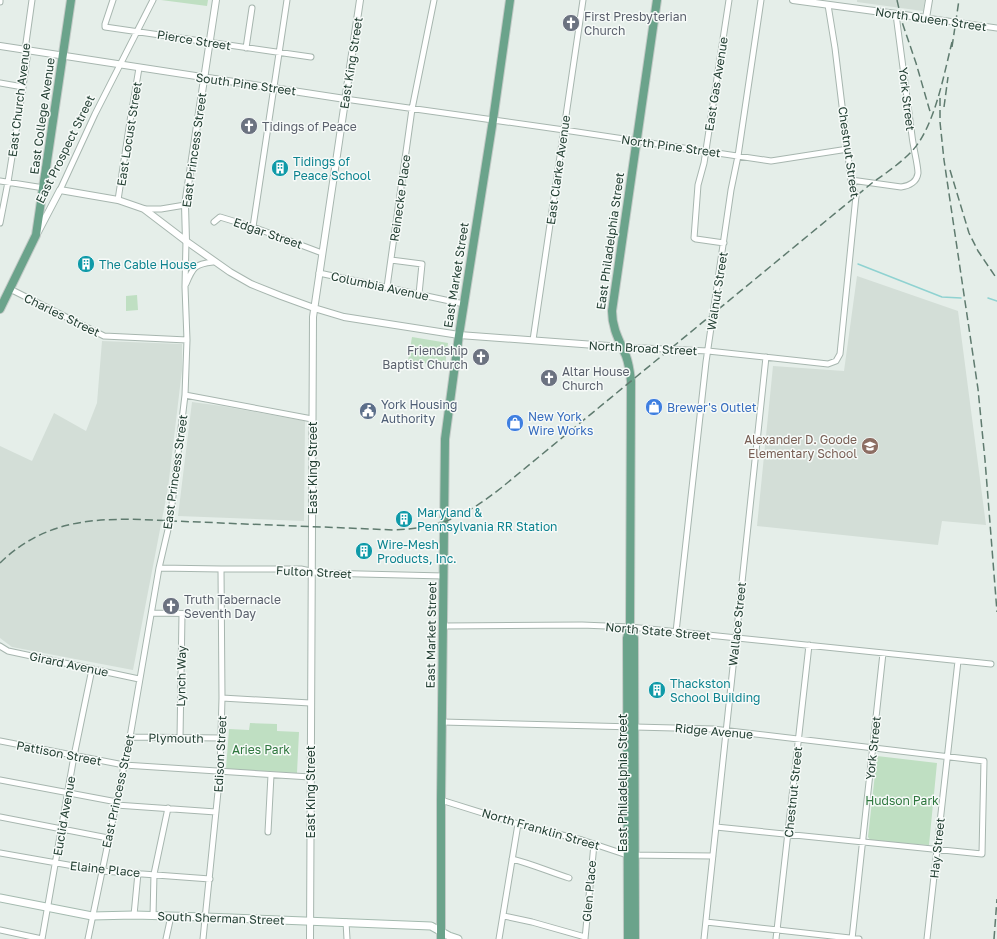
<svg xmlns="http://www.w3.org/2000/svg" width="997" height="939" viewBox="0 0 997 939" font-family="'Golos Text',sans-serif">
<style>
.built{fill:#d3ded7}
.green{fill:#bfdfc2}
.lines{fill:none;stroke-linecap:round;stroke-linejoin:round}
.stream{stroke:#8fd2d1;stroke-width:1.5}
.minor-casing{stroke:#a7b6af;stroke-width:7}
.tertiary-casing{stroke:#a7b6af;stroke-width:8}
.secondary-casing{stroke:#a4baaf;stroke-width:9}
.primary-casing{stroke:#c2cac6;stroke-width:10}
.minor{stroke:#fff;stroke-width:5}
.tertiary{stroke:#fff;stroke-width:6}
.secondary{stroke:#fff;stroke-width:7}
.primary{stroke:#6ba38b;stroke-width:8}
.rail{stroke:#5f7b6f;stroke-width:1.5;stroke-dasharray:8 4;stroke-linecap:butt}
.labels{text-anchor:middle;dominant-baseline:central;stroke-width:3;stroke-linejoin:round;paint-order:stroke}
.worship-label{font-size:12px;fill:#5b616d;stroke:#f6faf8;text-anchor:start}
.street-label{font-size:12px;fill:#244034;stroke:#f6faf8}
.culture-label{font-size:12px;fill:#0d838f;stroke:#f6faf8;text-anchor:start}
.service-label{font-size:12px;fill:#4e5e75;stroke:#f6faf8;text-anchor:start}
.shop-label{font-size:12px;fill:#366cbe;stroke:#f6faf8;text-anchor:start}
.education-label{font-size:12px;fill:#785e54;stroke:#f6faf8;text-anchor:end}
.park-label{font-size:12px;fill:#2e773e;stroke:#f6faf8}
</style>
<rect width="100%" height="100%" fill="#e5eee9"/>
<path class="built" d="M857,0h68l-2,11 -66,-9z
M857,276l101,35 28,214 -44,-4 -4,24 -181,-19 16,-160 71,5z
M102,341l80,3v26l-14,118 -35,182 -121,-23 -12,-9v-192l32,15 22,-48 32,18 11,-28z
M192,402l30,4 83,15 -1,100 -126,-5z"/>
<path class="green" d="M161,0h47l-1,6z
M137,295l1,15 -12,1v-15z
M412,337l36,6 -3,23 -37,-5z
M250,723l27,1v7l22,1 -2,41 -71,-4 3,-40 20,1z
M877,756l60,7 -8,82 -58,-4 -3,-4z"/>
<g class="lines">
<path class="stream" d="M858,264l84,33 19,1
M988,298l9,3"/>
<defs>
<path id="minor" d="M113,0l-8,24v3l206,30
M0,2v-2
M926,18l71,10
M246,48l6,-40
M0,83l23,4
M345,99l219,31 207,31 77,-12
M851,180l50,7c8,-1 16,-5 17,-14 0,-8 -5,-27 -6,-37 -5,-40 -11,-81 -16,-122
M0,181l44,7
M60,190l35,-76 58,-114
M118,200l14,-92 1,-4 6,-36
M144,209h17l24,-4
M214,222l6,-5 33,10 69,26
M0,223l8,-41 15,-95 4,-29 -2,-8 7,-50
M253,227l34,-227
M724,243l-28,-4 -2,-1 4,-53 6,-22 25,-163
M391,260l31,4 -3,30
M319,273l145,31
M186,284c7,-17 9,-20 27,-22
M387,287l25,-178 22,-109
M10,289l94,47 83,4
M533,340l50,-340
M622,347l86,4 120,13 8,-3 4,-7 16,-158 -5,-16 -16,-132 -7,-43
M185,395l127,24
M159,568l62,1h80l19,4 124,3
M152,613l70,1
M444,626l138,-1 48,2 361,37
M676,632l30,-270 25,-172 7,-34 23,-156
M0,646l8,5 131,28
M222,698l88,5
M442,722l271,7 271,32 -2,93 -266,-27
M130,737l91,1
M180,738l2,-124
M0,741l124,24 186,12
M0,780l117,22
M441,800l77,24 64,16 45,15 86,1
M116,805l100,7
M0,817l108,21
M268,832l3,-57
M0,853l102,18 108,8
M512,859c20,5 38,13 57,19
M134,915l4,-42
M153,916l1,-42 14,-66
M504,916l28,6 53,15
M346,922l1,17
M706,922l153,17
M0,930l42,9
M42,939l32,-183 18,-87
M88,939l42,-202 29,-169 11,-47 15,-126 2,-55 -2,-53 1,-46
M166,939l5,-23
M203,939l17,-167 2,-74 -1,-129
M499,939l19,-115
M585,939l9,-95
M704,939l62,-582
M776,939l33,-294
M852,939l31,-286
M927,939l31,-278"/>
<path id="tertiary" d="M793,0l133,18 3,-18
M0,46l345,53
M38,232l22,-42 58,10 26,9 42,32 44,31 21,12 30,12 33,12 30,9 115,18 163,12
M186,241l-1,-36 31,-205
M310,939l3,-622 47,-317"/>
<path id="secondary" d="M0,898l92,18 42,-1 72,2 225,9 18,10 9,3"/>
<path id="primary" d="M0,309l36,-74 35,-235
M630,627l4,11 1,301
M441,939v-139l4,-361 14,-104 34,-215 17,-120
M628,939l-1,-301 3,-11 1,-246c-1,-9 -2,-17 -5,-25 -7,-16 -14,-28 -14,-45l45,-311"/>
</defs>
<use href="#minor" class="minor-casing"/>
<use href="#tertiary" class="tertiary-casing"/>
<use href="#secondary" class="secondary-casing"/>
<use href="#primary" class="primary-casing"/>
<use href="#minor" class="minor"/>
<use href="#tertiary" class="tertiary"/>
<use href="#secondary" class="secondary"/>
<use href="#primary" class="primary"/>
<path class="rail" d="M897,0l5,22 14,41 15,52
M952,47l7,-47
M940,98v24l4,38 34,229 7,71 12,152
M944,107l4,-30
M950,170l19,63 9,18 19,28
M0,563c19,-19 43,-32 68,-38 42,-10 88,-4 131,-3 65,3 130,5 194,8 48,-2 71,-13 108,-42l371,-305c14,-10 29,-20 41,-33 22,-25 31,-76 39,-108
M994,939l3,-40"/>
</g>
<defs>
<symbol id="church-disc" viewBox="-11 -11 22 22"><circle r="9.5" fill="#6b7280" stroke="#f6faf8"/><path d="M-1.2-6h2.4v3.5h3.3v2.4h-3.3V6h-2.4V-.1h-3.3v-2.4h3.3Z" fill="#fff"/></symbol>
<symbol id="building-disc" viewBox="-11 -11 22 22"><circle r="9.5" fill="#0f9aa8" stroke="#f6faf8"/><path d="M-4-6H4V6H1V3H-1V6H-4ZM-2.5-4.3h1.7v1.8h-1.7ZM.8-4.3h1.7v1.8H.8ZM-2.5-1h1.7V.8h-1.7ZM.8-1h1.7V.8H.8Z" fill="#fff"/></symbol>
<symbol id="shop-disc" viewBox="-11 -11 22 22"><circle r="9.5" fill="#3f7fe0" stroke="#f6faf8"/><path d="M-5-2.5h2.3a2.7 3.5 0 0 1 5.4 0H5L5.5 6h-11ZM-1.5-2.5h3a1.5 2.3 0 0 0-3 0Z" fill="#fff"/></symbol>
<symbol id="civic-disc" viewBox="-11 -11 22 22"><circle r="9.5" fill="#5c6f8a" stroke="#f6faf8"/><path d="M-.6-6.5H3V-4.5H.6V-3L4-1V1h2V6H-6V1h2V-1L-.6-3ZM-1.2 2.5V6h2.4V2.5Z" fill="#fff"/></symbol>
<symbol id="school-disc" viewBox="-11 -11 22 22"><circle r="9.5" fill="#8d6e63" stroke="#f6faf8"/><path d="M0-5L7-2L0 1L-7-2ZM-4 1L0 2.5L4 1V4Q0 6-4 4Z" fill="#fff"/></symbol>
</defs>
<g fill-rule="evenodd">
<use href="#church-disc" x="561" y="13" width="20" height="20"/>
<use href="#church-disc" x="239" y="116" width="20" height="20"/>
<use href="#building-disc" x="270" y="158" width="20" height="20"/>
<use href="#building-disc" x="76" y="254" width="20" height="20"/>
<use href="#church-disc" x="471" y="347" width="20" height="20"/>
<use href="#church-disc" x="539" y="368" width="20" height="20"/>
<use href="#shop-disc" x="644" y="397" width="20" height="20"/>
<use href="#civic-disc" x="358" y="401" width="20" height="20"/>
<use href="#shop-disc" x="505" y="413" width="20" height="20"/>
<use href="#school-disc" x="860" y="436" width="20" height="20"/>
<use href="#building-disc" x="394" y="509" width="20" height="20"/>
<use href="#building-disc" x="354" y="541" width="20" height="20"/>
<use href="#church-disc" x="161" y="596" width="20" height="20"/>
<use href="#building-disc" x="647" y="680" width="20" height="20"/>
</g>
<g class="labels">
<g class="worship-label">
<text x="584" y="16">First Presbyterian<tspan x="584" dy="14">Church</tspan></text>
<text x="262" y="126">Tidings of Peace</text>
<text x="468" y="350" text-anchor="end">Friendship<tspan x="468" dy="14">Baptist Church</tspan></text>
<text x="562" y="371">Altar House<tspan x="562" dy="14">Church</tspan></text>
<text x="184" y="599">Truth Tabernacle<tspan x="184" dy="14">Seventh Day</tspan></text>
</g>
<g class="street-label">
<text transform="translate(931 19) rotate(8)">North Queen Street</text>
<text transform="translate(194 40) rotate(9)">Pierce Street</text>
<text transform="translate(351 63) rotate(-81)">East King Street</text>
<text transform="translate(246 84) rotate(8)">South Pine Street</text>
<text transform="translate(716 84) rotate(-81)">East Gas Avenue</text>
<text transform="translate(907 99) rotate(83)">York Street</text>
<text transform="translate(19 100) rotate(-83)">East Church Avenue</text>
<text transform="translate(42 116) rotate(-82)">East College Avenue</text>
<text transform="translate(129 134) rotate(-81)">East Locust Street</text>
<text transform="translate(671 146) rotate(8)">North Pine Street</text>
<text transform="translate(65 149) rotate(-64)">East Prospect Street</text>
<text transform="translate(194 150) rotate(-82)">East Princess Street</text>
<text transform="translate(849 152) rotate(82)">Chestnut Street</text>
<text transform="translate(558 170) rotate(-82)">East Clarke Avenue</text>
<text transform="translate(400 198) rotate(-82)">Reinecke Place</text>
<text transform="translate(268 233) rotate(19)">Edgar Street</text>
<text transform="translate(610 241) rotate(-82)">East Philadelphia Street</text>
<text transform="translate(456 275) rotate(-81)">East Market Street</text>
<text transform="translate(380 286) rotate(12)">Columbia Avenue</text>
<text transform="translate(717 291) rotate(-81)">Walnut Street</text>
<text transform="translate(62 315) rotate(26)">Charles Street</text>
<text transform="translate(643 348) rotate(3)">North Broad Street</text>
<text transform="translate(312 468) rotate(-90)">East King Street</text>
<text transform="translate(175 472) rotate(-82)">East Princess Street</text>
<text transform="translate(314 572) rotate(3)">Fulton Street</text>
<text transform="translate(737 624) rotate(-84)">Wallace Street</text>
<text transform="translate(658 631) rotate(5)">North State Street</text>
<text transform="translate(431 635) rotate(-89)">East Market Street</text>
<text transform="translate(69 664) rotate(12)">Girard Avenue</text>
<text transform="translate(181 676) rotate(-89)">Lynch Way</text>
<text transform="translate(714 731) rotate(5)">Ridge Avenue</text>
<text transform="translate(176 738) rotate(1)">Plymouth</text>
<text transform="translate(873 748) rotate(-84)">York Street</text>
<text transform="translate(59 753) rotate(11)">Pattison Street</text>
<text transform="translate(220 754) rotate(-87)">Edison Street</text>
<text transform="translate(622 783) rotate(-90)">East Philadelphia Street</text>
<text transform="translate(118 791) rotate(-78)">East Princess Street</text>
<text transform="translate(310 792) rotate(-90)">East King Street</text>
<text transform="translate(793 792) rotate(-84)">Chestnut Street</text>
<text transform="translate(64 816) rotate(-80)">Euclid Avenue</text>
<text transform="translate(541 829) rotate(16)">North Franklin Street</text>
<text transform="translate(937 848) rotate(-84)">Hay Street</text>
<text transform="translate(105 869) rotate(6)">Elaine Place</text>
<text transform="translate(589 891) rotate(-85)">Glen Place</text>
<text transform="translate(221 918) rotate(2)">South Sherman Street</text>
</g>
<g class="culture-label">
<text x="293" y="161">Tidings of<tspan x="293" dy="14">Peace School</tspan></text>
<text x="99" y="264">The Cable House</text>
<text x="417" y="512">Maryland &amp;<tspan x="417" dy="14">Pennsylvania RR Station</tspan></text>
<text x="377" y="544">Wire-Mesh<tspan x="377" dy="14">Products, Inc.</tspan></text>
<text x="670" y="683">Thackston<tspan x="670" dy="14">School Building</tspan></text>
</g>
<g class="service-label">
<text x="381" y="404">York Housing<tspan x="381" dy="14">Authority</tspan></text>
</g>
<g class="shop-label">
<text x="667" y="407">Brewer's Outlet</text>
<text x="528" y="416">New York<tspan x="528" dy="14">Wire Works</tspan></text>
</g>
<g class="education-label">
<text x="857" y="439">Alexander D. Goode<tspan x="857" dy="14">Elementary School</tspan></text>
</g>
<g class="park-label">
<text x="261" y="749">Aries Park</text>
<text x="902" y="800">Hudson Park</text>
</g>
</g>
</svg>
